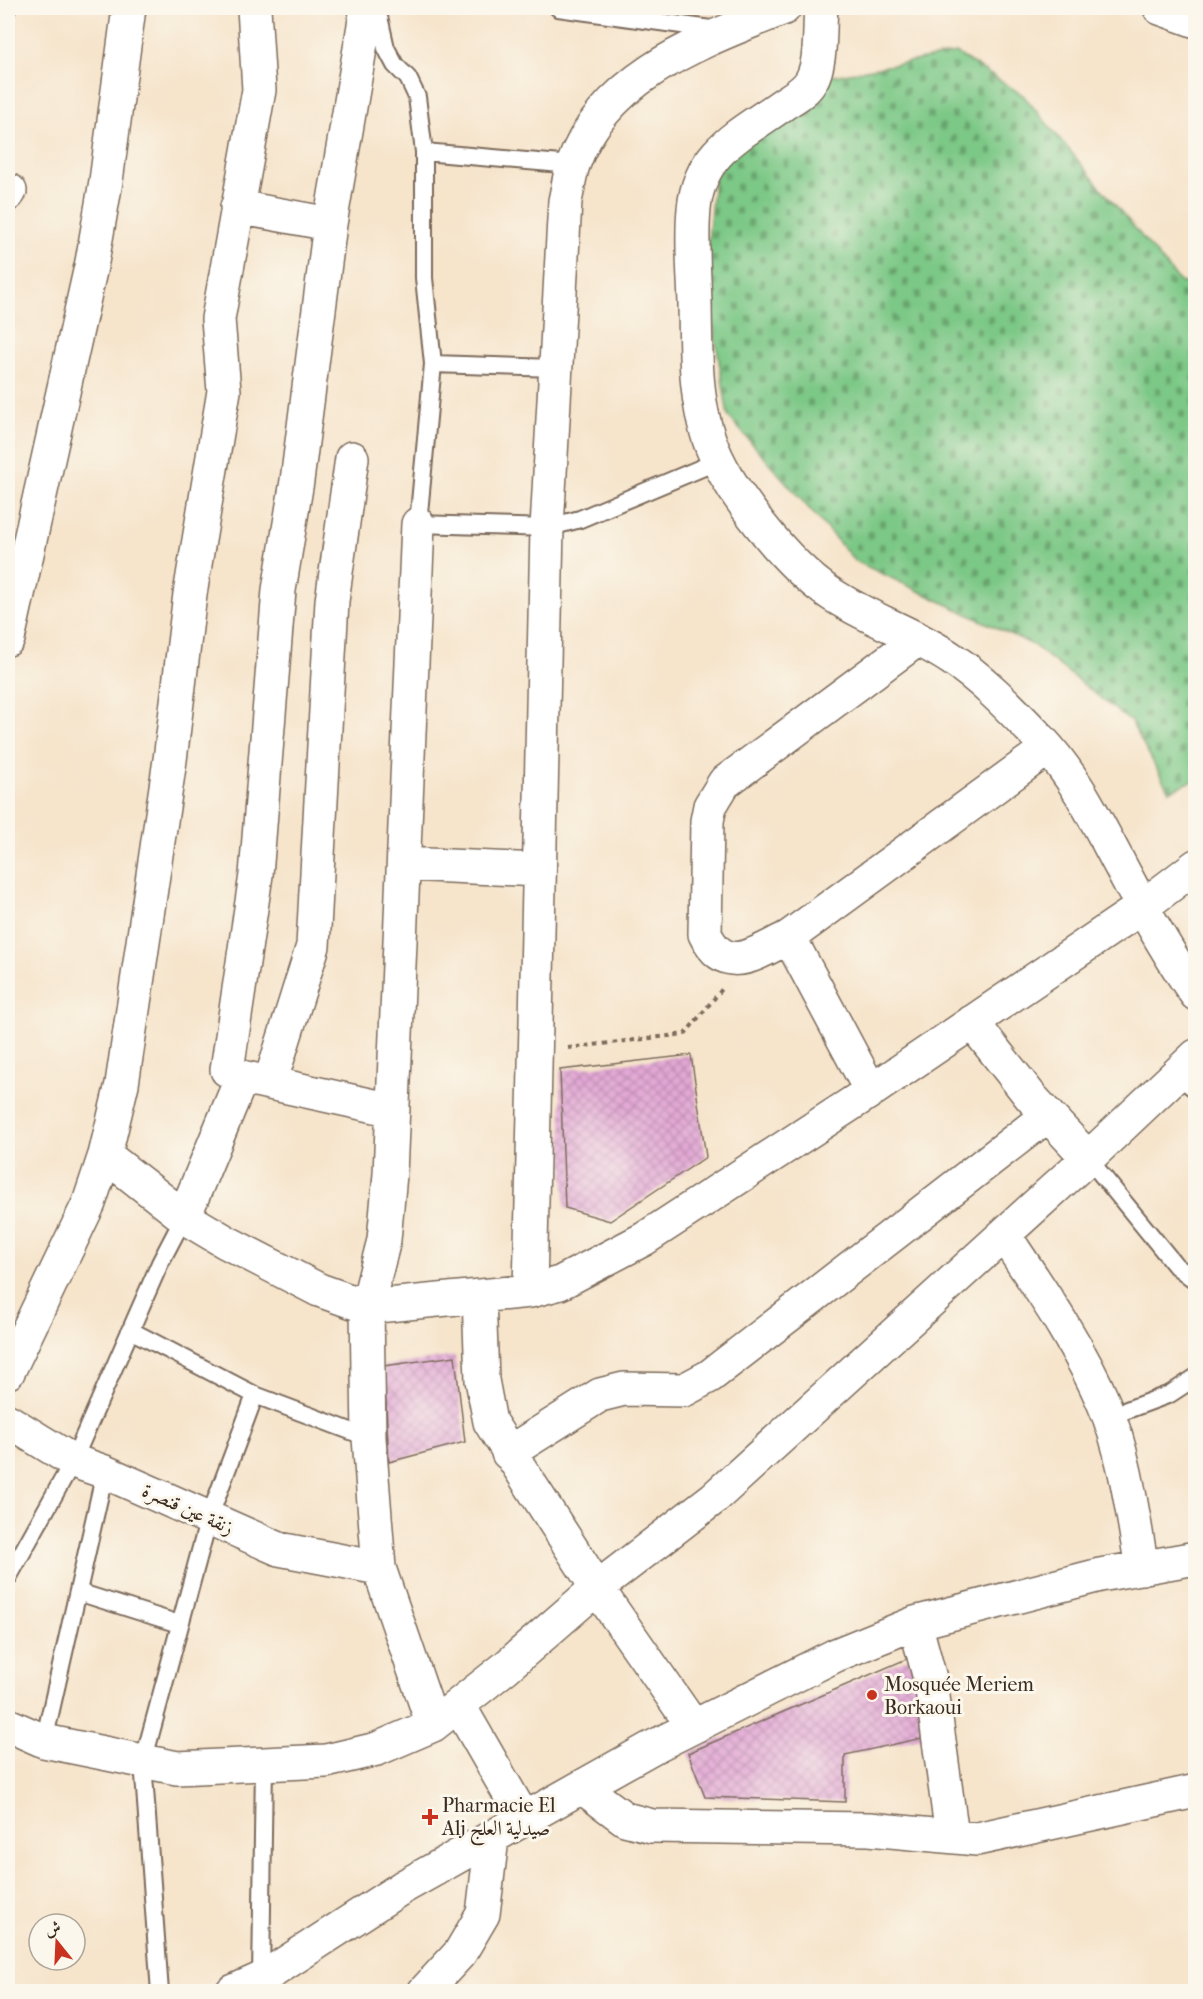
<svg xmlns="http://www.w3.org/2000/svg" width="1203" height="1999" viewBox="0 0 1203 1999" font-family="'IM FELL French Canon',Amiri,serif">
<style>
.cemetery{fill:url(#cemetery-stones);stroke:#5c7952;stroke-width:1.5}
.building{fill:url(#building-cross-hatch)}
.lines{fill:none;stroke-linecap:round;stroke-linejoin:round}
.lane-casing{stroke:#7c6b5b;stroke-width:20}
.street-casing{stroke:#7c6b5b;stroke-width:36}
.path{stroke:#7c6b5b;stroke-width:4;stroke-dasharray:4.5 4.5;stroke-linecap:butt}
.lane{stroke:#fff;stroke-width:16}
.street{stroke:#fff;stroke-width:33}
.poi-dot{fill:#c8321e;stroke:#fbf7ec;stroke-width:2}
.labels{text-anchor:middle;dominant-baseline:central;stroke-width:6;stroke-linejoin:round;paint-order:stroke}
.street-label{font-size:20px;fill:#3b2a1e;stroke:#fbf7ec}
.poi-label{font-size:20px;fill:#3b2a1e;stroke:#fbf7ec;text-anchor:start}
</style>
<defs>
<pattern id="cemetery-stones" width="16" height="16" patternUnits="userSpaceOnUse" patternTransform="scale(1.5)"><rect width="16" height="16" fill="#7cc886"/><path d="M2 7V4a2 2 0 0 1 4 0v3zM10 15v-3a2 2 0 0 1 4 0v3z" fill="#67a36d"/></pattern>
<pattern id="building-cross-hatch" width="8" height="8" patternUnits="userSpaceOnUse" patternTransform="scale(1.5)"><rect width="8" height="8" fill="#e3a8d6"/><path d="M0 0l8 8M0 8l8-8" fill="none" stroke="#b989ad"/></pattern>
</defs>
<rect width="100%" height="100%" fill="#fbf7ec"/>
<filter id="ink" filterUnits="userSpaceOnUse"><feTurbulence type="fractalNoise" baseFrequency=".0167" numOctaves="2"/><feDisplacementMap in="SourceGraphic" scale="12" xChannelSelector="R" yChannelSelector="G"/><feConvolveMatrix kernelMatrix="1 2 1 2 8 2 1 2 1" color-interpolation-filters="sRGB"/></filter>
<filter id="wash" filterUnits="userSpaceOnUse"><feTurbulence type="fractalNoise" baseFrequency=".008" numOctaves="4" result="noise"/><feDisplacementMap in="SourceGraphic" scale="24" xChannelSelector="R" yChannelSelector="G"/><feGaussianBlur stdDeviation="1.35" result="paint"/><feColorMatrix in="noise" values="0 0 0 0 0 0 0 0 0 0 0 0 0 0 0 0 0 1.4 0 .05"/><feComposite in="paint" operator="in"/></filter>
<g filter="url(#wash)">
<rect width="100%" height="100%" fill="#f6e4cb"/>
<path class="cemetery" d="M956,53l67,42 157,187 15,4v494l-26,11 -38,-69 -98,-77 -178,-84 -127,-145 -23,-141 12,-129 90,-65z"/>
<g id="blocks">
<path class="building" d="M691,1055l15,102 -96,64 -45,-13 -5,-138z
M455,1356l10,86 -76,20 -5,-96z
M918,1654l9,83 -82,18v47l-140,-5 -17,-44z"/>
</g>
</g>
<g filter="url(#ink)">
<use href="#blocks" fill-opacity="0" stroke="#7c6b5b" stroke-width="1.5"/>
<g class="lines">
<defs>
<path id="lane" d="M377,8l9,40 9,17 13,13 9,19 7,55 149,13
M558,8l160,22
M424,152v126l9,86 -15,160 129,4 33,-9 138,-58
M433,364l122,4
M1176,1074l20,16
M1088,1158l88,108 20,15
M130,1330l125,65 114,43
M1108,1417l62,-23 26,-17
M8,1578l65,-117 87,-198 24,-46
M78,1592l101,32
M44,1741l61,-269
M261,1979l3,-216
M160,1992l-17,-230 66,-244 46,-123"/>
<path id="street" d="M367,8l-37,216 -33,257 -18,109 -23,285 -29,195 15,7 151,33
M821,8c-2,22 1,54 -10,73 -6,11 -19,17 -29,24 -42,30 -83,47 -88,104 -3,31 0,63 1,94 1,45 -1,93 14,136 17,50 78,126 122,155 39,26 83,39 121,65 32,21 61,52 88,80 35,37 56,81 80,126 23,44 47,88 76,129
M1160,8l36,13
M8,194l2,-3
M237,207l93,17
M418,524l-28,650 -6,66 -17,67 2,131 10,130 54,157
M8,639l84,-377 14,-81 23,-173
M404,864l135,6
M789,937c-31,15 -63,41 -84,-3l2,-113 3,-15 14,-23 194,-144
M972,1022l59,75 57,61
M270,1083l43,-137 19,-345 20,-143
M871,1091l-82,-154 259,-189
M105,1155l79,62 42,25 93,48 48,17 163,-16 30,-8 84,-44 227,-148 271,-184 54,-41
M184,1217l58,-140
M1004,1235c36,54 74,108 100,169 21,48 29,112 38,164
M530,1291l17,-763 18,-327c3,-12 4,-24 8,-36 32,-91 130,-124 211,-157
M479,1296l3,84 8,42 107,166 96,138
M8,1372l81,-169 16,-48 17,-71 48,-324 20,-166 34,-203 -6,-72 41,-229 -5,-82
M8,1421l65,40 32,11 174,77 100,19
M508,1453l92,-58 24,-6 60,1 26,-14 338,-261
M915,1623l16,59 21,154
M459,1706l65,113
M8,1725l36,16 133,27 149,-7 51,-12 56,-24 72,-57 92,-80 117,-90 374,-340 108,-102
M582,1787l43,32 27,7 217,3 108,10 219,-48
M232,1992l29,-13 142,-92 248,-139 185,-93 79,-32 185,-48 96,-17
M424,1992l36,-39 23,-39 9,-76"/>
</defs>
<use href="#lane" class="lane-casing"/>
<use href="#street" class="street-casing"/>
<path class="path" d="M8,23l9,-15
M568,1048l117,-14 37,-45"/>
<use href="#lane" class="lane"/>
<use href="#street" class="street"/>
</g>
</g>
<g class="poi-dot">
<circle cx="872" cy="1695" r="6"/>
<path d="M427 1808h6v6h6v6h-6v6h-6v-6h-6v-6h6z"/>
</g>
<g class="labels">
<g class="street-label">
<text transform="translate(188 1509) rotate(24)">زنقة عين قنصرة</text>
</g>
<g class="poi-label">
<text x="884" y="1684">Mosquée Meriem<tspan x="884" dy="23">Borkaoui</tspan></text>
<text x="442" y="1805">Pharmacie El<tspan x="442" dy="23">Alj صيدلية العلج</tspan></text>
</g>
</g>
<rect width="1203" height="1999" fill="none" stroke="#fbf7ec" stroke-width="30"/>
<g transform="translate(57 1942) rotate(342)"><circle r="28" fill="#fbf7ec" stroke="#aea59a" stroke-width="1.5"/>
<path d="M0-4.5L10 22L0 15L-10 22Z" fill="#c8321e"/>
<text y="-9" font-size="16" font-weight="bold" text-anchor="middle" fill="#3b2a1e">ش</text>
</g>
</svg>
